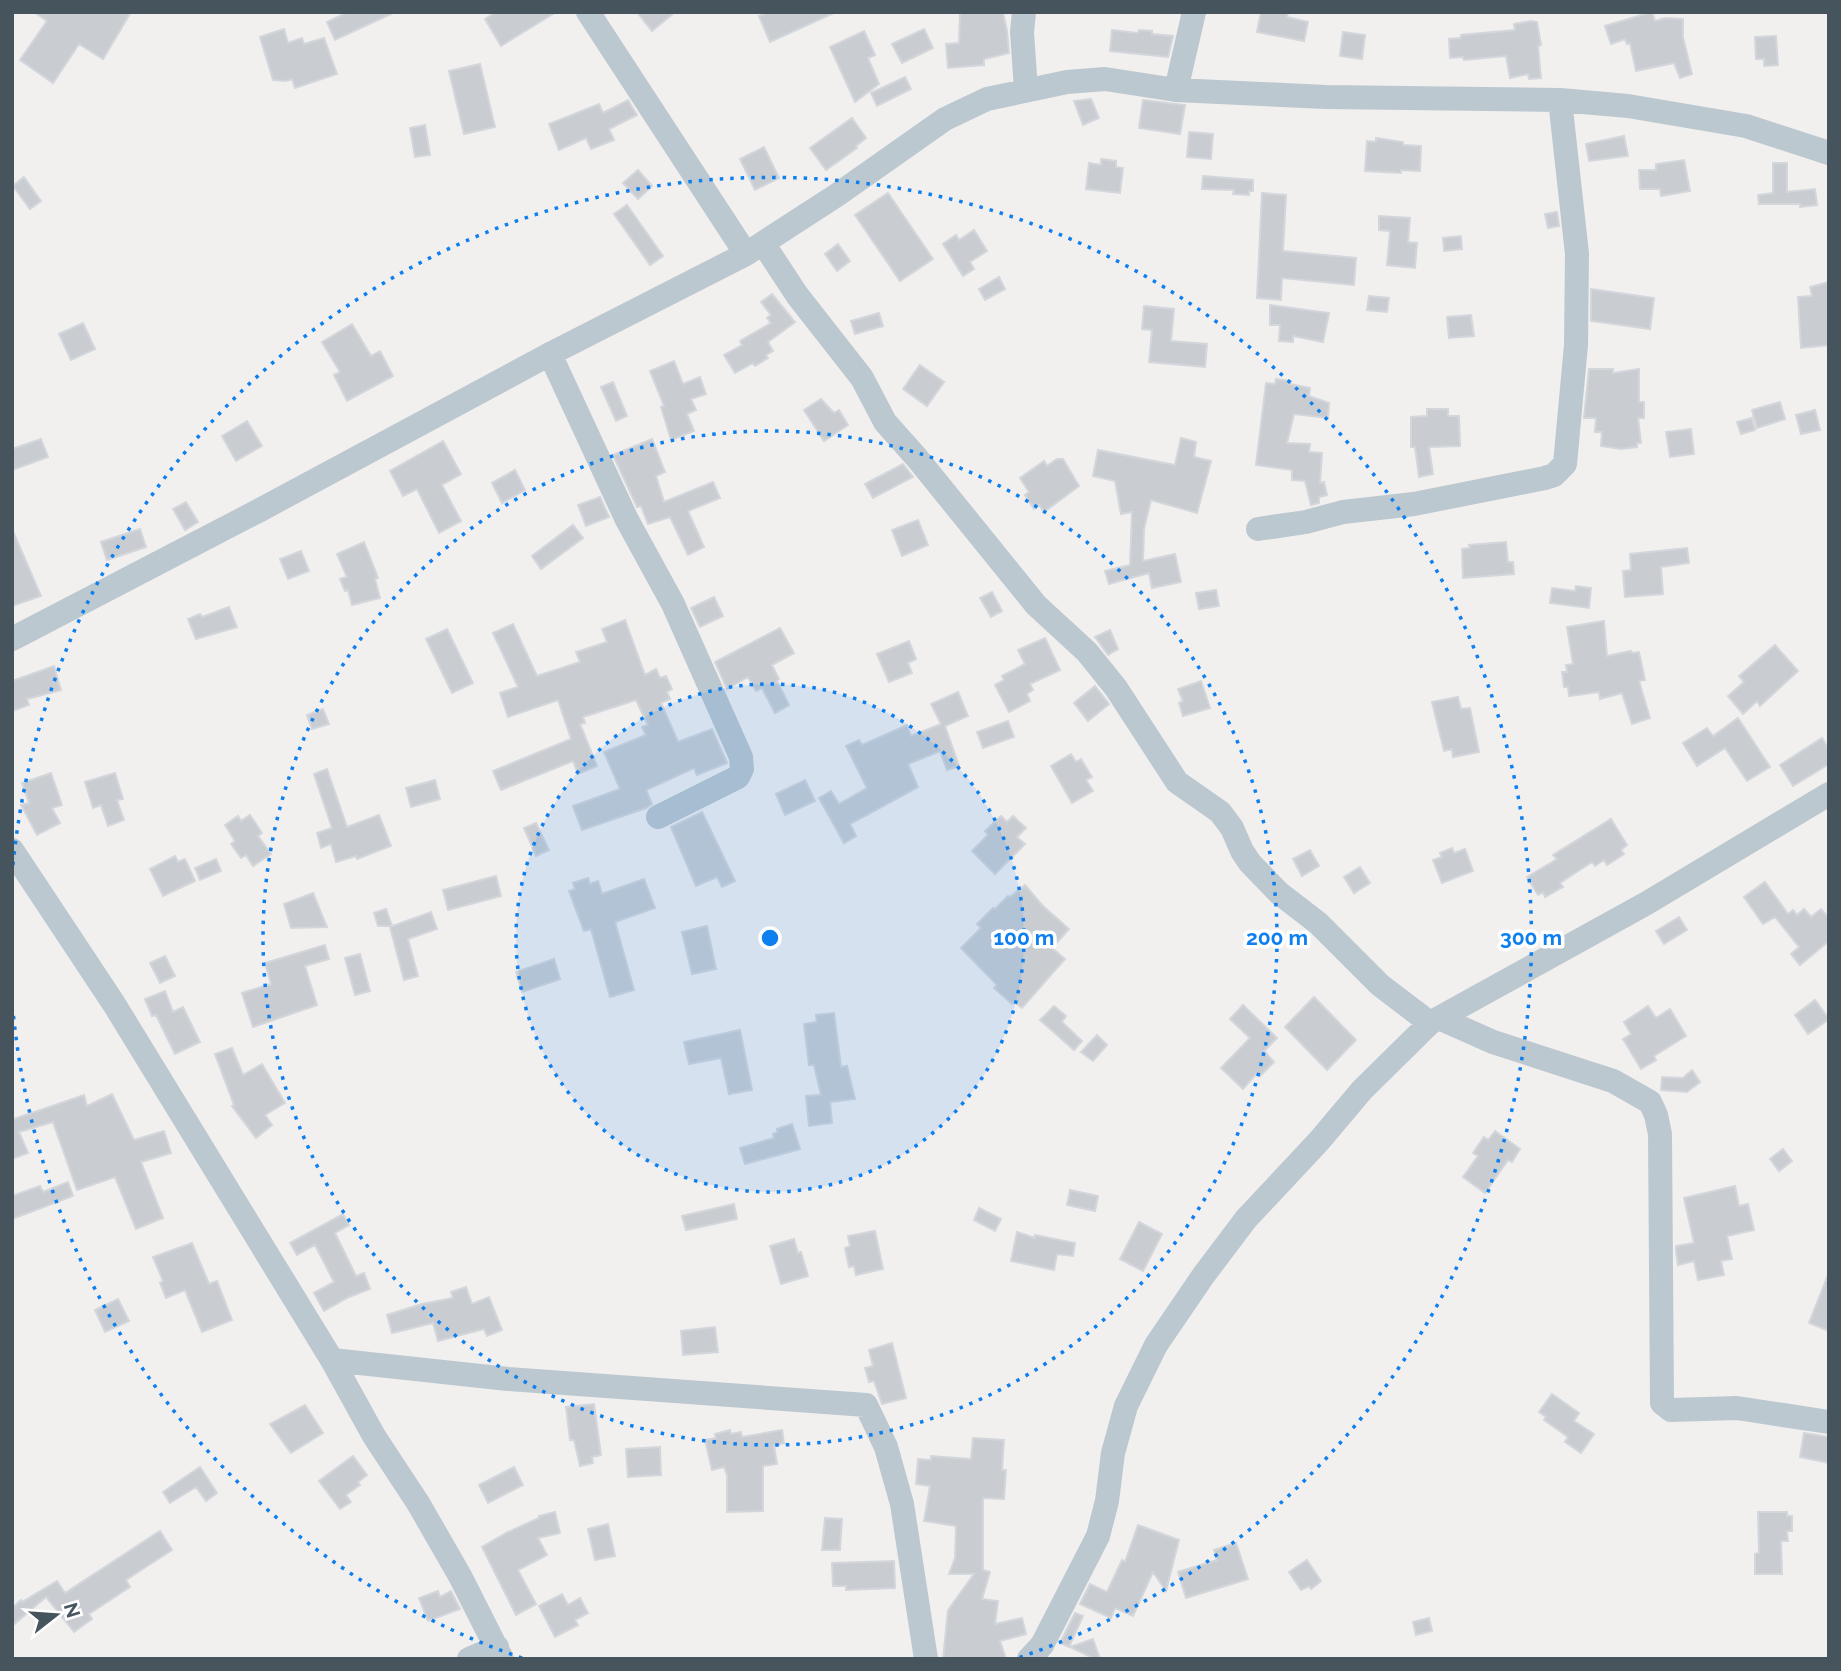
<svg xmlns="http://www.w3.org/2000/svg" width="1841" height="1671" viewBox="0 0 1841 1671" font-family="Raleway,sans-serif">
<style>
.building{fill:#c9cdd2;stroke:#d3d6db;stroke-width:2}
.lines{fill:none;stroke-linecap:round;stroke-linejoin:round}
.minor{stroke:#bcc8cf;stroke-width:24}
.ring{fill:none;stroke:#0d7fee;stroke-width:3.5;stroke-dasharray:3.5 7}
.centre{fill:#0d7fee;stroke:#fff;stroke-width:3.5}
.ring-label{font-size:21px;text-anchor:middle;font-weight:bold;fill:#0d7fee;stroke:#fff;stroke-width:7;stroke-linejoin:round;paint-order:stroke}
</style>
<rect width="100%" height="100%" fill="#f2efef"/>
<path class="building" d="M34,12h97l-28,47 -24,-15 -26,39 -33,-23 27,-39z
M348,12h47l-60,28 -8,-18z
M496,12h60l-55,34 -16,-27z
M637,12h38l-23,19z
M768,12h68l-66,30 -11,-26z
M960,12h43l4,19 2,22 -25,6v6l-36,3 -2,-24 13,-1z
M1261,12h27l-1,5 21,5 -4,19 -47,-9z
M1652,12l3,9 10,-3 18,1v18l9,37 -12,4 -6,-15 -38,8 -6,-28 -3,1 -2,-5 -14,5 -6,-18z
M1531,21l6,1 4,23 -3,1 3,32 -12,1 -1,-5 -18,4 -4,-22 -42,4 -1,-3 -13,1 -1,-19 12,-1v-3l54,-5 -1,-6z
M284,29l4,14 14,-5 2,6 20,-6 13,36 -42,14 -3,-9 -6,2 -13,-1 -13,-43z
M924,29l9,19 -31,15 -10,-19z
M1112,30l26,3 1,-3 13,1v3l21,2 -5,21 -58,-6z
M864,31l11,24 -7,3 11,26 -24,18 -25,-55z
M1343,32l22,3 -3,24 -22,-3z
M1776,36l2,29 -14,1v-7h-8l-1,-22z
M480,64l15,63 -31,7 -15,-63z
M905,77l6,12 -34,17 -6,-13z
M1091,99l8,19 -16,7 -9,-24z
M628,100l9,15 -28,14 5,11 -23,9 -5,-11 -27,12 -10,-26 50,-20 4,9z
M1143,100l42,5 -5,29 -41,-6z
M852,118l14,20 -10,8 1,2 -31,22 -16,-22z
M425,125l5,30 -15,2 -5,-29z
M1189,132l24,2 -2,25 -24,-2z
M1624,136l4,20 -39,5 -3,-17z
M1376,138l27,4v3l18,1 -1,25 -19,-1v3l-36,-2 2,-30 9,1z
M764,147l15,31 -24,12 -15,-31z
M1101,159l15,2v6l7,1 -3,25 -34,-4 3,-26 12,2z
M1684,160l6,31 -29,5 -1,-7h-20l-1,-19h17v-6z
M1773,163h14v29l28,-3 2,16 -17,2v-3h-41l-1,-9 15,-2z
M638,170l14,16 -14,13 -15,-16z
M1203,176l50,4v11h-4v4l-16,-1 1,-4 -32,-1z
M24,177l17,24 -11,8 -17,-23z
M888,193l45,66 -33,22 -45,-66z
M1262,193l24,2 -3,56 73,7 -2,27 -72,-7 -1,22 -24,-2z
M627,205l36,51 -13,9 -36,-51z
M1557,212l2,14 -11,2 -3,-14z
M1379,216l31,2 -2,24 9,1 -2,25 -28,-3 3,-34 -11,-1z
M974,230l13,21 -17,11 4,7 -11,7 -20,-32 13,-9 3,5z
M1461,236l1,13 -18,2 -1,-13z
M838,244l12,17 -13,10 -12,-17z
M999,277l6,12 -20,11 -6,-11z
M1829,282v63l-28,3 -3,-51 14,-1 -2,-9z
M1591,289l63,9 -4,31 -59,-8z
M772,294l23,28 -27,20 5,9 -7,4 2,3 -13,8 -2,-3 -18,10 -11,-18 18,-10 -2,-4 31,-18 -4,-5 4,-3 -10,-13z
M1369,296l20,2 -2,14 -20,-2z
M1270,305l59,8 -6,29 -30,-6v6l-14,-1 1,-16h-10z
M1144,306l30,3 -3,32 36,3 -2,23 -56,-5 3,-32 -10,-1z
M879,313l4,13 -28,8 -4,-13z
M1471,315l3,21 -25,2 -2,-21z
M83,323l12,26 -24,11 -12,-26z
M352,324l19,32 9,-5 13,25 -46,25 -13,-26 6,-3 -18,-30z
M674,361l9,23 17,-7 6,17 -15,5 5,11 -9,4 7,17 -23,9 -10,-33 3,-1 -14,-35z
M920,365l24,17 -17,24 -24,-17z
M1589,369h24v4l26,-4v33h5v16h-6l3,25h-4v4l-16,2 -20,-3 1,-14h-7l1,-14h-12z
M1276,379l15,2 -1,3 20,4 -1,8 20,7 -1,15 -34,-4 -7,29 23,1 -1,8 13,1 -2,30 4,-1 3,13 -8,2v6l-8,2 -6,-24 -13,-1v-10l-36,-5 10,-82 9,1z
M613,382l14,34 -11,5 -15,-34z
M821,399l13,14 5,-3 9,15 -24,16 -20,-31z
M1780,402l5,17 -28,9 -5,-18z
M1427,409h21v7h11l1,30 -31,1 4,27 -14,3 -4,-30h-4v-30l16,-1z
M1815,410l5,20 -19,4 -5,-19z
M1752,418l3,12 -14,4 -4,-12z
M247,421l15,25 -26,15 -14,-25z
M1691,429l3,25 -24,3 -4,-25z
M1181,438l15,4 -2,15 17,4 -14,52 -46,-13 -7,29 -1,32 32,-7 6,28 -29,6 -3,-15 -40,11 -4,-13 25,-6 2,-53 -11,2 -6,-33 -22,-5 5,-26 77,15z
M41,439l7,18 -36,13v-21z
M652,439l13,33 -9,4 8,26 49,-20 7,16 -32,13 16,36 -16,8 -18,-38 -22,7 -7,-18 -4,1 -24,-52z
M443,441l18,33 -19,11 19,36 -22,12 -22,-44 -14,7 -13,-25z
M1057,459h6l16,27 -35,26 -5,-7 -5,4 -9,-14 4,-3 -9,-14 24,-17 3,5z
M903,464l10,13 -40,21 -8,-14z
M515,470l10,20 -23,13 -10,-20z
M600,497l9,20 -23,9 -8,-21z
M186,502l12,20 -13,8 -12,-21z
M918,520l10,25 -26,11 -10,-26z
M573,525l10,13 -42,31 -9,-13z
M12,529l29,67 -29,10z
M140,529l6,18 -39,13 -6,-18z
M364,542l14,36 -3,1 5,19 -28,7 -4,-15 -3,1 -5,-12 7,-2 -10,-23z
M1506,542l2,20h5l1,12 -51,4 -1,-29 8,-1 -1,-3z
M1687,548l2,15 -28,4 2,27 -38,3 -2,-26 8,-1 -1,-16z
M301,551l8,20 -21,8 -8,-20z
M1576,586l15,2 -2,20 -39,-5 2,-15 23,3z
M1216,590l3,16 -20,3 -3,-16z
M992,592l10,19 -11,6 -11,-19z
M714,597l9,19 -23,11 -9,-19z
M229,607l8,20 -41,12 -8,-20 12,-5 2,3z
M625,620l20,55 11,-6 4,9 6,-2 6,13 -5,3 3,7 -9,4 17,39 34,-13 15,34 -30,12 -3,-7 -48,22 6,14 -6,4 -64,22 -9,-24 47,-17 -16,-37 42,-17 -4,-8 6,-2 -12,-25 -53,17 2,6 -5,1 17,42 -19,8 -5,-13 -72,29 -8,-19 78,-32 -13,-39 -50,17 -8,-24 18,-6 -25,-54 20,-9 24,52 43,-14 -4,-10 31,-10 -5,-13z
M1604,621l3,35 24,-5 1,2 7,-1 6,28 -6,1 11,37 -18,6 -10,-31 -22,6 -1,-7 -30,4 -1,-9h-4l-2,-15h5l-1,-7 7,-1 -6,-37z
M780,628l14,25 -22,12 7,14 -2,2 12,24 -14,8 -13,-25 -6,3 -8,-14 -21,12 -12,-27z
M447,629l26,54 -21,10 -26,-54z
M1110,630l8,19 -10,6 -13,-18z
M1045,638l15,32 -30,14 3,6 -6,4 3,7 -21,11 -14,-27 9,-5 -2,-4 23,-12 -7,-14z
M909,641l7,18 -8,4 4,10 -23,9 -12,-28z
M1775,645l23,26 -38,35 -3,-5 -14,13 -15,-18 16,-14 -5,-6z
M54,666l7,24 -34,9 2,6 -17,6v-30z
M1201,681l9,27 -27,8 -4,-13 4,-2 -5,-12z
M1095,686l14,18 -21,17 -14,-18z
M958,692l10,24 -23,10 14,40 -12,4 -7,-19 -32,13 10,23 -68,37 6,12 -12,7 -25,-45 12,-7 8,13 28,-16 -21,-42 13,-6 3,5 45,-20 4,11 30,-12 -10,-20z
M1458,697l3,12 9,-1 9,44 -26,5 -1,-8 -8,2 -12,-49z
M323,709l6,15 -17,5 -5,-14z
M1738,718l32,49 -23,14 -22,-33 -28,18 -14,-23 24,-15 6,8z
M1008,721l6,16 -31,11 -6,-16z
M1822,738l7,11v15l-36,22 -13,-21z
M1071,754l5,8 5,-3 11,18 -6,3 7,11 -21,12 -21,-37z
M327,769l20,58 32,-12 12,31 -34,13 -1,-3 -20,6 -5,-18 -10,4 -4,-15 15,-5 -18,-54z
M51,773l11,32 -10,3 8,15 -23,12 -16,-30 8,-2 -7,-20z
M115,773l8,26 -6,1 7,20 -16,6 -7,-21 -8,3 -8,-26z
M435,780l5,19 -29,8 -5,-19z
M805,780l10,21 -30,14 -9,-21z
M702,812l33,69 -13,6 -5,-10 -21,9 -25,-59z
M250,815l12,18 -4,3 13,18 -18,12 -7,-11 -5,3 -10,-14 4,-3 -10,-16 13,-9 3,5z
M1001,816l6,6 6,-6 13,12 -9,9 8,7 -30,30 -23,-23 16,-16 -3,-4z
M1611,819l16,26 -6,5 3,4 -17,11 -3,-5 -9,6 -3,-4 -32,21 3,4 -18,10 -2,-5 -5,3 -11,-18 30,-18 -4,-4z
M536,823l13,27 -13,6 -12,-28z
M1452,848l2,5 11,-4 8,22 -31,12 -9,-23 9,-3 -2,-4z
M1310,850l9,16 -17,10 -9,-17z
M175,856l3,6 7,-3 10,22 -32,15 -13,-27z
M216,859l5,12 -21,9 -5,-12z
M1360,867l10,16 -16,10 -10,-16z
M496,876l5,20 -53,14 -5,-20z
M588,878l2,6 8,-3 4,13 42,-15 11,29 -40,14 19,68 -24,7 -19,-68 -7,2 -15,-40 6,-2 -2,-6z
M1765,882l23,32 5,-4 4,5 7,-6 7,8 10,-8 8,9v23l-29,24 -9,-11 8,-7 -24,-30 -12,7 -19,-27z
M1025,885l17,20 27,24 -17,19 13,11 -43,49 -8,-6 -2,2 -18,-16 3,-3 -36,-37 20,-20 -4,-4 16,-16 2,1 13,-13 2,1z
M313,893l14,34 -36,1 -7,-24z
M386,909l6,17h-14l-4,-13z
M431,912l6,17 -29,10 10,37 -14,4 -14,-53z
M1679,917l8,13 -23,14 -8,-13z
M707,926l9,43 -24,5 -10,-42z
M325,945l4,14 -24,7 12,39 -64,22 -11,-34 29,-9 -6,-21z
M360,954l10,37 -15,4 -10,-37z
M165,956l10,20 -15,7 -10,-20z
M554,959l6,20 -38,13 -6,-20z
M165,991l8,21 10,-5 17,35 -25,12 -19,-39 -4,1 -7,-17z
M1314,997l42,43 -29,30 -42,-43z
M1815,1000l14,19 -21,15 -13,-19z
M1243,1005l34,33 -13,13 10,11 -14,14 -4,-2 -13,15 -22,-21 29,-30 -20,-19z
M1054,1006l12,10 -4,6 20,19 -8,9 -34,-30z
M1648,1006l8,12 14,-9 16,27 -32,20 2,4 -15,9 -18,-30 8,-5 -7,-12z
M834,1013l7,54 6,-1 8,33 -25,3 2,21 -23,3 -3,-30 15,-1 -7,-30h-5l-5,-41 13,-2 -1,-7z
M740,1030l12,60 -23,4 -8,-36 -32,6 -5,-22z
M1097,1035l10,10 -14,16 -12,-9z
M232,1048l11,27 19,-11 23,39 -20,12 7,10 -16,13 -24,-32 2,-1 -19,-51z
M1692,1070l8,12 -13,10 -26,-2 1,-13 21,1z
M112,1094l22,46 30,-9 7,22 -30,9 22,56 -27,11 -21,-52 -38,13 -24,-68 -34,10 9,21 -16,6v-43l2,3 70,-24 3,11z
M792,1124l8,25 -55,15 -5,-16 34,-10 -1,-4 5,-2 -1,-3z
M1495,1131l25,18 -8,13 -4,-2 -23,33 -22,-16 15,-21 -5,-3 11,-16 4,3z
M1783,1149l9,12 -13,10 -9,-12z
M68,1182l5,14 -61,23v-23l28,-10 3,6z
M1735,1186l4,20 9,-2 6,26 -27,6 5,23 -11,2 3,14 -26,5 -4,-19 -16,4 -2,-13v-6l18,-3 -10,-45z
M1070,1190l28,6 -3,15 -28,-6z
M734,1204l3,15 -51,11 -4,-14z
M979,1208l22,11 -6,12 -21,-11z
M343,1214l6,11 -14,8 21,43 8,-3 6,16 -21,8 -25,14 -10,-18 20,-11 -19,-37 -18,10 -7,-12z
M1139,1222l23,12 -19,37 -23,-12z
M875,1231l8,38 -27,6 -2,-9 -5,1 -4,-19 5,-2 -2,-10z
M1017,1232l18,6v-3l40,8 -2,13 -16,-2 -3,16 -43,-9z
M794,1239l4,14 3,-1 7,24 -27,8 -11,-38z
M192,1243l17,41 8,-3 15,39 -30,12 -17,-42 -19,8 -6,-15 3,-2 -10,-24z
M1828,1275h1v56l-20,-8z
M466,1287l6,17 17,-7 13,33 -15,6 -3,-7 -46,12 -5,-18 -41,10 -5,-18 35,-11 31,-6 -2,-6z
M118,1299l11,22 -24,11 -10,-22z
M715,1327l3,25 -35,3 -2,-24z
M892,1343l14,55 -24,6 -8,-23 -5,1 -4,-14 8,-2 -4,-16z
M1552,1394l27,19 -5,8 20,13 -13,19 -16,-11 3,-5 -24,-17 2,-3 -7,-5z
M594,1404l7,51 -9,2 1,6 -13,3 -6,-26h-4l-4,-33z
M305,1405l18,28 -32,20 -21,-29z
M730,1430l1,4 10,-2 1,5 40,-7 2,13 -10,3 3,18 -14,2v45l-36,1v-37l-3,-8 -12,3 -7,-30 11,-2 -1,-4z
M1804,1433l25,4v26l-29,-6z
M973,1438l31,2 -2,30h4l-2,29 -21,-1v72l7,2 -8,27 16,2 -3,23 27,-6 4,16 -26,7 6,18h-63l5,-49 26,-36h-25l6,-16 1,-32 -32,-5 6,-35 -14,-2 2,-25 13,1v-4l40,3z
M660,1447l1,28 -33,2 -2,-28z
M353,1456l14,19 -9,7 2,3 -14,10 5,7 -11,7 -21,-28z
M200,1467l17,26 -11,8 -10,-14 -26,16 -7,-11z
M514,1467l9,18 -35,18 -9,-18z
M555,1512l5,21 -22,5 9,17 -29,15 18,34 -20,11 -34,-68 26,-15 31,-14v-2z
M1758,1512h29v4h5v15h-5l1,10h-7l1,33h-27v-20l4,-1z
M825,1518l17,1 -2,31h-18z
M608,1524l7,32 -20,4 -7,-31z
M1138,1525l41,15 -13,51 -13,-19 -20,44 -18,-8 -4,10 -31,-14 10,-20 17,8 15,-32 3,2z
M160,1531l12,19 -46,30 4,7 -41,27 3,5 -18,13 -28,-35 -34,29v-18l9,-8 1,2 35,-21 8,12z
M1236,1543l12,36 -62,19 -8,-26 39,-12 -3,-10z
M1307,1560l14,21 -10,8 -2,-3 -8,4 -12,-18z
M894,1561l1,27 -49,2v-4h-13l-1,-23z
M438,1591l2,6 11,-6 9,18 -32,12 -9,-23z
M562,1594l6,11 12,-7 8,15 -13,7 3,5 -23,12 -16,-31z
M1075,1613l8,3 -14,31 -9,-4z
M1429,1618l3,13 -16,4 -3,-13z
M1093,1639l7,20h-5l-25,-12z"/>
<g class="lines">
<path class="minor" d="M588,12l158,242
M1024,12l-2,20 4,58
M1176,90l18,-78
M763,243l34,52 65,83 23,44 32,36 119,147 51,47 29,36 61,94 43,30 12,16 10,23 8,12 29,30 39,30 62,62 50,38
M550,354l76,164 47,86 68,153 1,12 -4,8 -80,40
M1258,529l48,-7 37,-10 71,-8 131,-26 9,-3 11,-11 11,-119 1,-91 -17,-154
M12,639l248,-129 290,-156 196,-100 91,-59 108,-76 42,-20 80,-17 38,-3 71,11 150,7 234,3 68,6 118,20 83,27
M12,850l102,154 218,356 42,76 44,67 42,73 42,83
M1439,1018l54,24 120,39 37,21 6,13 4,19 2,269 9,7 66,-2 92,14
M332,1360l176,19 358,26 20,42 16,57 24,155
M469,1659l28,-12
M1029,1659l13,-14 56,-109 9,-35 6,-48 13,-47 30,-61 47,-69 43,-57 73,-78 43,-51 68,-67 217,-120 182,-109"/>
</g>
<circle cx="770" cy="938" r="254" fill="#0d7fee" fill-opacity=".12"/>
<g class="ring">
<circle cx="770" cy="938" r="254"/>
<circle cx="770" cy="938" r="507"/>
<path d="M522 1658A761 761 0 0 1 13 1011M13 865A761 761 0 1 1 1018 1658"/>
</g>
<circle cx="770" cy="938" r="10" class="centre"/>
<g class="ring-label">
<text x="1024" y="945">100 m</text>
<text x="1277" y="945">200 m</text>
<text x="1531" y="945">300 m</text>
</g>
<rect width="1841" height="1671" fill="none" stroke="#46545e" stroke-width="28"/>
<g transform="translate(56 1615) rotate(73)" stroke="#ffffff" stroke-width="5" paint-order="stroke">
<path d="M0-5L12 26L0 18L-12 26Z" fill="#46545e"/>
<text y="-10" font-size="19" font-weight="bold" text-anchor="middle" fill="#46545e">N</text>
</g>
</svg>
